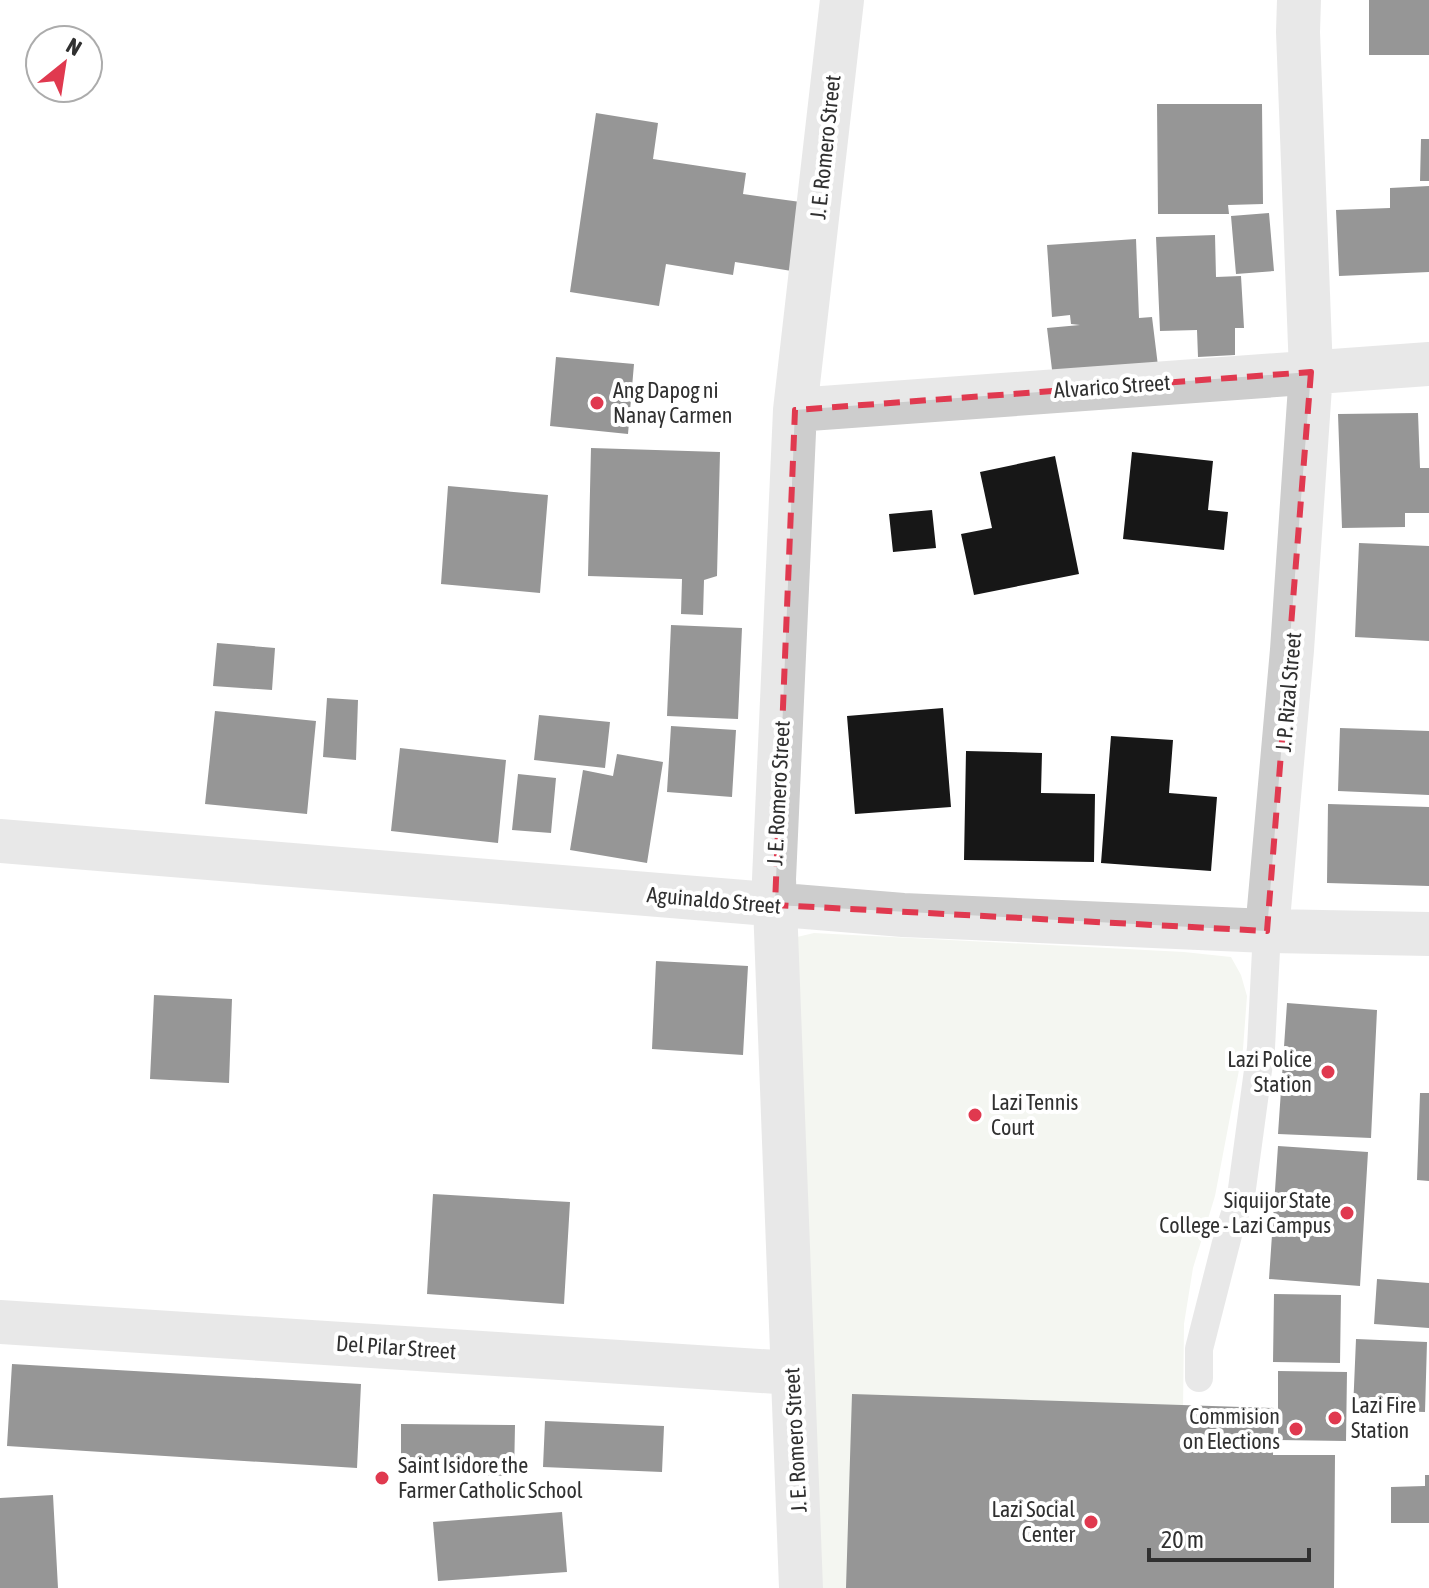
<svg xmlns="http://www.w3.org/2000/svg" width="1429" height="1588" viewBox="0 0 1429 1588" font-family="'Asap Condensed',sans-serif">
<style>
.green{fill:#e7ecdf}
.building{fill:#171717}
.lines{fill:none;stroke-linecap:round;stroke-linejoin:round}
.service{stroke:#cdcdcd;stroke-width:28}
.minor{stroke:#cdcdcd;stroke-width:44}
.marked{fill:none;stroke:#e0394f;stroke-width:6;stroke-dasharray:16 10;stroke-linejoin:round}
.poi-dot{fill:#e0394f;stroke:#fff;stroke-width:3}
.labels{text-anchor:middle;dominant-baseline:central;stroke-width:8;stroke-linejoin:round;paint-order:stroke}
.street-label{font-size:22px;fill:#303030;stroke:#fff}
.poi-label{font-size:22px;fill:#303030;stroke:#fff;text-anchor:start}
</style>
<rect width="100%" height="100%" fill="#fff"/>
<path class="green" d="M814,933l370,19 47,5 10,18 6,21 -4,53 -28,147 -22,72 -9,56 -3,264h-368l-16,-651z"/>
<path class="building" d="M1369,0h60v55h-60z
M1157,104h105l1,100 -35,1 1,9h-71z
M596,113l62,10 -5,36 93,14 -3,21 65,9 -10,69 -63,-10 -2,13 -67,-11 -7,42 -89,-14z
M1421,139h8v42h-9z
M1429,186v86l-90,4 -3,-66 54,-2v-20z
M1269,213l5,58 -38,3 -5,-58z
M1215,235l1,42 25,-1 3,52h-9v27l-37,2 -1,-27 -37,1 -4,-94z
M1136,239l3,79 13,-1 6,49 -105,12 -6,-50 33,-3 -9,-1 -1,-9 -18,2 -5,-72z
M556,357l78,7 -6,70 -78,-8z
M1418,413l2,55h9v45h-24v14l-63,1 -4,-114z
M591,448l129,4 -3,124 -13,4 -1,35 -22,-1 1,-35 -94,-3z
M1132,452l81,9 -5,49 20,2 -4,38 -101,-11z
M1055,456l24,118 -105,21 -13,-61 31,-6 -12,-56z
M448,486l100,9 -8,98 -99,-9z
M932,510l4,38 -43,4 -4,-38z
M1359,543l70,3v95l-74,-4z
M671,625l71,3 -4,91 -71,-3z
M217,643l58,5 -3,42 -59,-4z
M327,698l31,2 -2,60 -33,-3z
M943,708l8,99 -96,7 -8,-98z
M215,711l101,10 -9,93 -102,-10z
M539,715l71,7 -5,46 -71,-8z
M671,726l65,4 -4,67 -65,-5z
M1340,728l89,3v64l-91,-4z
M1111,736l62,4 -4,53 48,4 -6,74 -110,-8z
M400,748l106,12 -8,83 -107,-12z
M966,751l76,2 -1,40 54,1 -1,68 -130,-2z
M617,754l46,8 -16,101 -77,-13 13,-80 30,6z
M518,774l38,4 -5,55 -39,-3z
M1328,804l101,3v79l-102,-3z
M656,961l92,5 -5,89 -91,-6z
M154,995l78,4 -3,84 -79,-4z
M1287,1003l90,7 -6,128 -93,-4z
M1420,1093h9v88l-12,-1z
M1278,1146l90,6 -8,134 -91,-7z
M433,1194l137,8 -6,102 -137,-10z
M1377,1279l52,4v45l-55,-4z
M1274,1294l67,1 -1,68 -67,-1z
M1356,1339l71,3 -2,70 -72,-2z
M12,1364l349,20 -4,84 -350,-22z
M1278,1371l69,1 -1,69 -68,-1z
M852,1394l422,14 -1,47h62l-1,133h-488z
M545,1421l119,5 -2,46 -119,-5z
M401,1424l114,1 -1,51 -113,-3z
M1425,1475h4v48h-38v-36l34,-1z
M53,1495l5,93h-58v-90z
M562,1512l5,60 -129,9 -5,-59z"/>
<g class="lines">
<path class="service" d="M1199,1378v-29l30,-118 12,-35 20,-148 6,-117"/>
<path class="minor" d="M795,410l634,-46
M0,841l903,74 364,16 162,3
M1267,931l25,-281 19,-278 -13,-340 1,-32
M0,1322l792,51
M801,1588l-27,-709 21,-469 47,-410"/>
</g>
<path d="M0 0H1429V1588H0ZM1311,372l-44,559 -492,-26 20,-495z" fill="#fff" fill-opacity=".55" fill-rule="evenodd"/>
<path class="marked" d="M1311,372l-44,559 -492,-26 20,-495z"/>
<g class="poi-dot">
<circle cx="597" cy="403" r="8"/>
<circle cx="1328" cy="1072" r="8"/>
<circle cx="975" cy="1115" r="8"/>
<circle cx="1347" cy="1213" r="8"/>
<circle cx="1335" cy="1418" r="8"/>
<circle cx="1296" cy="1429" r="8"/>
<circle cx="382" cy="1478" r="8"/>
<circle cx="1091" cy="1522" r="8"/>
</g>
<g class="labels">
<g class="street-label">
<text transform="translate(825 147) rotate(-84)">J. E. Romero Street</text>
<text transform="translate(1112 386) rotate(-4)">Alvarico Street</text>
<text transform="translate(1288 692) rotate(-85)">J. P. Rizal Street</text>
<text transform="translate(778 793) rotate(-87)">J. E. Romero Street</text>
<text transform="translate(714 900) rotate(5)">Aguinaldo Street</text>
<text transform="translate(396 1347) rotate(4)">Del Pilar Street</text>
<text transform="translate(795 1440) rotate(-93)">J. E. Romero Street</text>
</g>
<g class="poi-label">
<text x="613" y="390">Ang Dapog ni<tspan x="613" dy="25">Nanay Carmen</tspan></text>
<text x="1312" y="1059" text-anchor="end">Lazi Police<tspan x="1312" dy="25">Station</tspan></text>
<text x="991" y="1102">Lazi Tennis<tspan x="991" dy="25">Court</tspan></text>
<text x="1331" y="1200" text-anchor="end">Siquijor State<tspan x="1331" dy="25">College - Lazi Campus</tspan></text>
<text x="1351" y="1405">Lazi Fire<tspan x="1351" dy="25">Station</tspan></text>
<text x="1280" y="1416" text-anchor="end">Commision<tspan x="1280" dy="25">on Elections</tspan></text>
<text x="398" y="1465">Saint Isidore the<tspan x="398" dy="25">Farmer Catholic School</tspan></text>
<text x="1075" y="1509" text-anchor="end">Lazi Social<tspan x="1075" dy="25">Center</tspan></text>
</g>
</g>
<g transform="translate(64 64) rotate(30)"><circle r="38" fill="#ffffff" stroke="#acacac" stroke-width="2"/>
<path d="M0-6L14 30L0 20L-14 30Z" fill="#e0394f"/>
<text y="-12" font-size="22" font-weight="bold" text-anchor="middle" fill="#303030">N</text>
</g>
<path d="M1149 1548v12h160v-12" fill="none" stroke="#303030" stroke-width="4"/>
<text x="1161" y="1548" font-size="24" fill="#303030" stroke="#ffffff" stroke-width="6" paint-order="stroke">20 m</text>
</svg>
